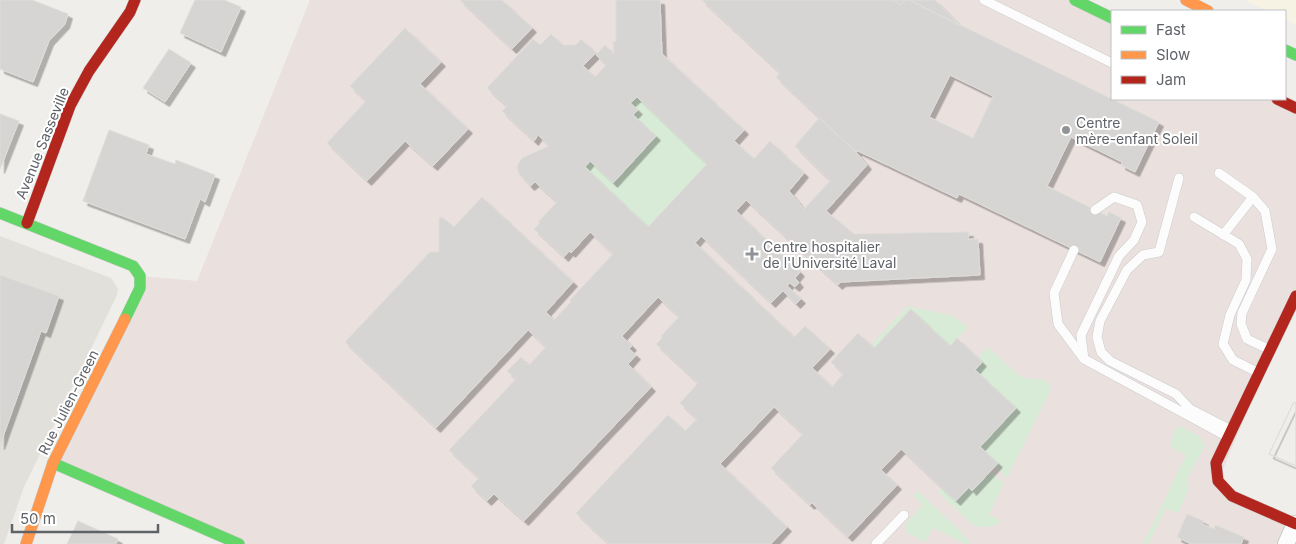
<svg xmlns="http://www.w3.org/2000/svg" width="1296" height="544" viewBox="0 0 1296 544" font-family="Inter,sans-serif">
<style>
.commercial{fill:#f7f3e4}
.education{fill:#e2e0da}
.medical{fill:#eae0de}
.green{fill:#d8ebd6}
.building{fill:#d6d5d3;stroke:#deddd9;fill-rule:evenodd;filter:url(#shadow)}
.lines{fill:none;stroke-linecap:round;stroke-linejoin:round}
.lane-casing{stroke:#cbcccc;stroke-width:10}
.street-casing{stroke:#cbcccc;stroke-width:18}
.fast-casing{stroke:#cacacb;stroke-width:12}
.slow-casing{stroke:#cacacb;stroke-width:12}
.jam-casing{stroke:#cacacb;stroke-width:12}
.lane{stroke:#fdfcfc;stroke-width:9}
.street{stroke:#fdfcfc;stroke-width:16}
.fast{stroke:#63d668;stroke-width:11}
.slow{stroke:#ff974d;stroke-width:11}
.jam{stroke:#b3261e;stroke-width:11}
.poi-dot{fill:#919496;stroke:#fff;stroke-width:2}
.labels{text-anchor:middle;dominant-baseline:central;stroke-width:4;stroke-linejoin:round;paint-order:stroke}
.poi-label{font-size:14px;fill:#5f6368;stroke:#fff;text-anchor:start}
.street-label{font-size:14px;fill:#5f6368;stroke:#fff}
</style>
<defs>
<filter id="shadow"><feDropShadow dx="4.5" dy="4.5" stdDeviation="0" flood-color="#0004"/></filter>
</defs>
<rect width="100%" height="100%" fill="#efeeea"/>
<path class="commercial" d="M1245,0h51v25l-11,-6v-8h-17z"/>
<path class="education" d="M0,236l111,42 7,11 -1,6 -93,192 -20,57h-4z"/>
<path class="medical" d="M310,0h765l37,18v81h165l19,9v188l-78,185 77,43 -9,20h-1047l-186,-81 87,-187 57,5z"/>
<path class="green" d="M637,97l70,67 -59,63 -63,-60 5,-6 23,21 20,-67 5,-5 -8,-7z
M908,306l45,10 15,11 -18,19 -76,2 -3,-3z
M988,347l31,29 10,3h13l4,2 5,8 -44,89 -12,-12 2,-3 -17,-16 36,-39 -41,-38 7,-8 -4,-4z
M1180,426l18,9 7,10 -18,35 2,8 -11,25 -12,-5 -18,36h-5l43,-89 -12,-6 -4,-4 6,-16z
M991,471l13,13 -15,30 12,7c-7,7 -17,7 -27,5l-36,-34 4,-4 14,13 13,-14 3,3z
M918,491l42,40 11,13h-5l-33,-16 -8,14 -19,-10 -1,-5 1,-3 17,-19 -10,-10z"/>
<path class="building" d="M0,0h32l36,14 -3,10 -16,17 -16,41 -33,-13z
M195,0h29l17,7 -20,45 -41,-19z
M460,0h42l30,28 -20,21z
M616,0h44l2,54 82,76 -10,11 20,18 16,-18 34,32 -15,18 15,18 26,-28 -35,-35 24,-28 37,34 11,13 -41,46 28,23 115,-2 -1,7h10l2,36 -139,7 -3,3 -92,-85 -10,11 64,61 -5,6 4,5 -4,4 -5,-4 -3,3 14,13 -5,5 -13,-13 -12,12 -70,-67 -6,7 99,94 11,-11 25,23 -18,19 20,19 11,-13 -12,-12 27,-29 16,15 37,-39 39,37 7,-8 25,24 -7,8 41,38 -36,39 18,16 -26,28 -3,-4 -13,14 -55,-52 -20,21 16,15 -49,52 -36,-34 -2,2 -39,-37 32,-34 -29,-27 -54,57 67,63 -16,17h-162l-33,-31 92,-98 17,16 12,-12 -17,-16 18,-20 -42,-39 6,-6 -1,-2 18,-19 -21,-20 -36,39 10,10 -3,3 7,6 -8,9 23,23 -127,134 -30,-27 -7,7 -16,-15 8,-8 -30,-28 67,-71 -9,-8 14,-14 8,8 17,-18 -18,-17 -92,98 -91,-86 85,-90h9v-34l3,-1 12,10 28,-30 91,85 -27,30 8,8 17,-18 -1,-2 43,-46 -23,-22 -19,21 -2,-2 -5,6 -30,-28 6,-6 -2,-1 19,-20 -22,-20 -5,4 -11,-12 -2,-8 5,-8 27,-12 -11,-11 -4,6 -32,-30 5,-5 -20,-18 46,-49 7,6 11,-11 12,11h13l5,-6 15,14 -13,13 12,11 11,-12 -10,-10 9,-10 9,9 -1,-12 3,-1zM637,97l70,67 -59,63 -63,-60 5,-6 23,22 43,-47 -23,-21 5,-5 -8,-7z
M702,0h192l6,5 5,-5h4l250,122 -24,50 -14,-7 1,-3 -51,-25 -24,49 60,30 2,-4 12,6 -21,44 -141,-68 -2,4 -99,-47 -2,1 -80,-75 4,-4zM950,75l43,21 -20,42 -44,-21z
M894,0h11l-5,5z
M909,0h26l26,26z
M405,28l36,34 -21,22 48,45 -35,37 -28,-25 -38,40 -40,-38 39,-42 -16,-15z
M169,49l22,14 -26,39 -22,-14z
M0,114l19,7 -19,48z
M109,130l40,15 -3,9 29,10 1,-4 39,15 -10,27 -5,-3 -15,40 -102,-38z
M0,275l59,21 -13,37 -5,-2 -41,114z
M1294,402l2,1v63l-27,-12z
M1294,402l2,1v63l-27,-12z
M1187,514l17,7 -2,3 12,5 1,-4 29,12 -3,7h-50l-14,-7z
M78,521l40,18 -2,5h-49z"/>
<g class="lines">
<defs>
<path id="lane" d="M984,0l128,63
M1219,173l34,24 12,14 7,38 -30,64 -1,11 6,15 23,11
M1179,178l-20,74 -16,3 -16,15 -27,51 -3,16 4,15 9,9 66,33 14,15 41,21
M1194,217l45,27 8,15 -1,21 -16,35 -7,29 10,16 26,13
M1223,235l30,-38
M1074,250l-20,43 4,31 26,35 -3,-24 38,-79 15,-16 8,-18 -5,-17 -23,-8 -19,13
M1084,359l144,78
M876,544l28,-29"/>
<path id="street" d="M1286,544l9,-20"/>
<path id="fast" d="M1075,0l37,18
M1285,50l11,5
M0,213l133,53 7,10v12l-15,31
M53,463l186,81"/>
<path id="slow" d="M1186,0l22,11
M26,544l27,-81 72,-144"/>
<path id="jam" d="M1277,99l19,9
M27,223l43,-117 19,-35 41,-59 5,-12
M1296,296l-80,167 2,18 14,15 64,28"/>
</defs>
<use href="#lane" class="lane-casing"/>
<use href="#street" class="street-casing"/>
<use href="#fast" class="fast-casing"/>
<use href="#slow" class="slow-casing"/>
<use href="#jam" class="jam-casing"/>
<use href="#lane" class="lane"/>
<use href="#street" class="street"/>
<use href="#fast" class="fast"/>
<use href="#slow" class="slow"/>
<use href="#jam" class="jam"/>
</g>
<g class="poi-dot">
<circle cx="1066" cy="130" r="5"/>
<path d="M749.5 246.5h5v5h5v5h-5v5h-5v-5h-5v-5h5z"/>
</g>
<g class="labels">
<g class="poi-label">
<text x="1076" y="122">Centre<tspan x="1076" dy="16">mère-enfant Soleil</tspan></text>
<text x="763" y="246">Centre hospitalier<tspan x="763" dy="16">de l'Université Laval</tspan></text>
</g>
<g class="street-label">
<text transform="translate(42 143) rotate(-68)">Avenue Sasseville</text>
<text transform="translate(68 402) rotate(-63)">Rue Julien-Green</text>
</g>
</g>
<rect x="1111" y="10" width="175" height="90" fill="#ffffff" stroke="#bfc1c3"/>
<rect x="1121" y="26" width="25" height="8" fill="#63d668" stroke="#bfc1c3"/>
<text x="1156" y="35" font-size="15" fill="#5f6368">Fast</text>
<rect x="1121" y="51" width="25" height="8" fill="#ff974d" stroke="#bfc1c3"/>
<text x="1156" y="60" font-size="15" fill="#5f6368">Slow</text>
<rect x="1121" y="76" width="25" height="8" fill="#b3261e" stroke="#bfc1c3"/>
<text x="1156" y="85" font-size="15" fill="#5f6368">Jam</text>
<path d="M12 524v8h146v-8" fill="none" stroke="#5f6368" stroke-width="2.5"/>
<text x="20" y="524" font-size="15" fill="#5f6368" stroke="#ffffff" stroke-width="4" paint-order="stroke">50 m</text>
</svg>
